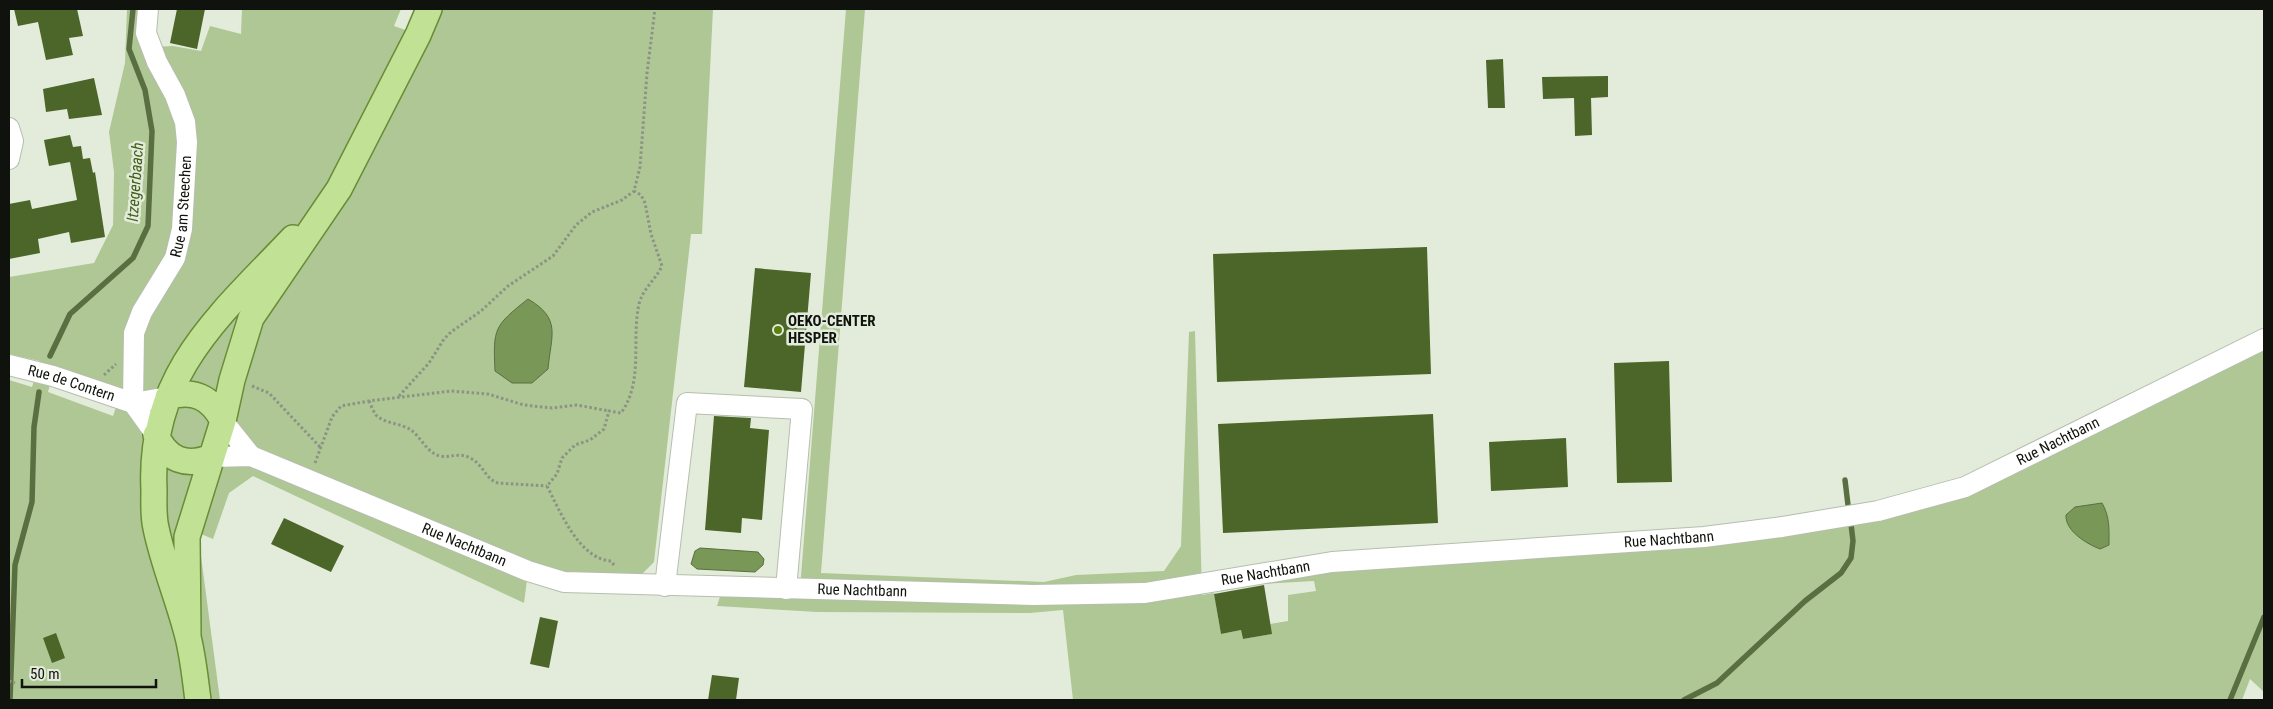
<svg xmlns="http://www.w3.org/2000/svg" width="2273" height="709" viewBox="0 0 2273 709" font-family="'Roboto Condensed',sans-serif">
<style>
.green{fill:#aec794;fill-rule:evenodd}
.water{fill:#799757;stroke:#5a6f41}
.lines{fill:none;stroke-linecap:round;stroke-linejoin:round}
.stream{stroke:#5a6f41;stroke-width:5.5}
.building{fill:#4b6628}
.minor-casing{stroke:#b6bead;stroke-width:22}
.major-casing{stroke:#688d37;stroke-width:28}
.path{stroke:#8c9386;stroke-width:3;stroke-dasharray:2.5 2.5;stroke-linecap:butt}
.minor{stroke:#fff;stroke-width:20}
.major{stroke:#c1e294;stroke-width:25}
.poi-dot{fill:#58820a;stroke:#e3ecdb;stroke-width:2}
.labels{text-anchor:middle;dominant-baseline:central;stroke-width:5;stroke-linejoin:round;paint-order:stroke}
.street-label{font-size:15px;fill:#10130d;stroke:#e3ecdb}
.poi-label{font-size:15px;font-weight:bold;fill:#10130d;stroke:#e3ecdb;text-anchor:start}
.water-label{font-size:16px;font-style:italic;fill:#425e1a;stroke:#e3ecdb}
</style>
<rect width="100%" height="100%" fill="#e3ecdb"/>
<path class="green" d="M127,9h21l4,38 21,-1 28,5 9,-25 31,8 1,-25h159l-7,17 32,11 11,-28h276l-11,225h-11l-37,328 -12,12 -1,11 -113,-13 -4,31 -271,-127 -24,17 -16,46 -12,-5 -2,7 21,159h-211v-320l23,7 8,-26 -31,-7v-77l85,-14 19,-38 1,-53 -5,-40 16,-69zM55,366l41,16 23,16 -6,18 -65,-24z
M846,9h19l-44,564 223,9 32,-7 88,-4 17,-25 8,-214 6,-1 7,264 12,-2 7,41 20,-4 2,9 28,-5 -1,-10 18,-3v-26l28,-4 -2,-10 -51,3 -1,-11 442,-36 261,-50 299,-148v353l-14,-13 -8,21h-1169l-10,-90 -33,3 -213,-1 -100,-6 6,-19 77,2z"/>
<path class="water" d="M528,299c34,20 23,36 20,70l-16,14h-20l-17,-12c-2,-43 -1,-45 33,-72z
M2102,503c8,14 7,26 7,42l-9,4c-13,-5 -35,-18 -34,-34l9,-8z
M700,548l58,4 6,7 -1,6 -8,7 -58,-3 -6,-5 4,-13z"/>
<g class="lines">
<path class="stream" d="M50,356l20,-42 63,-56 15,-32 4,-95 -7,-41 -16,-41 4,-40
M1845,480l3,25
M10,700l5,-135 17,-63 2,-75 5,-35
M1684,700l33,-17 88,-82 36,-28 10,-15 2,-17 -2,-17
M2230,700l34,-83"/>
</g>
<path class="building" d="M14,9h63l6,27 -14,2 4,17 -27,5 -8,-38 -20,4z
M177,9h28l-8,40 -27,-6z
M1503,59l2,49h-17l-2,-48z
M1608,76v21l-17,1 1,37 -17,1 -1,-38 -31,1 -1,-22z
M94,78l8,37 -33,4 -2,-10 -21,3 -3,-23z
M70,135l3,12 8,-1 2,13 7,-1 3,15 2,-1 10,65 -34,6 -2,-11 -31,7 2,14 -31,6v-55l21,-4 2,9 45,-9 -7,-38 -21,4 -5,-26z
M1427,247l4,127 -214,8 -4,-128z
M755,268l56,5 -10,119 -57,-5z
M1669,361l3,121 -55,1 -3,-120z
M1433,414l5,109 -215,10 -5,-109z
M714,416l37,2 -1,10 19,2 -7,90 -20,-2 -1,15 -36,-3z
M1566,438l2,49 -77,4 -2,-49z
M284,518l60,28 -13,26 -60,-28z
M1264,585l8,49 -29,5 -2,-9 -20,4 -7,-40z
M540,617l18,4 -9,47 -19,-4z
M56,633l9,25 -13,5 -9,-25z
M712,675l27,3 -3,22h-28z"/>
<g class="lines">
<defs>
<g id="minor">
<path d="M9,128l4,13 -4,18"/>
<path id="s1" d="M9,365l44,11 80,27 35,-6"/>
<path id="s2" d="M133,403l1,-70 8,-21 33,-54 7,-29 5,-87 -2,-20 -10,-27 -18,-33 -11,-29 2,-24"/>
<path d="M133,403l23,32"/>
<path d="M223,421l28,35"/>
<path id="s3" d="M211,457l40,-1 277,115 36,11 469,13 112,-2 187,-31 372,-25 78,-10 96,-16 87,-24 299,-148"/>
<path d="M665,586l22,-183 115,6 -16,180"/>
</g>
<path id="major" d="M168,397c25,-8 43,0 55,24
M156,435c11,25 30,32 55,22
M188,635l-1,-98 36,-116 9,-41 19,-62 88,-129 79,-154 11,-26
M198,700c-3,-22 -5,-45 -11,-67 -9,-35 -24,-70 -31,-105 -3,-12 -2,-26 -2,-38 -6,-116 66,-175 139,-252"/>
</defs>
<use href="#minor" class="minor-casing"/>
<use href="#major" class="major-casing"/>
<path class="path" d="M104,375l12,-11
M252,386l17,7 52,55
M399,396l30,-33 15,-24 7,-7 30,-21 27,-25 45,-30 23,-31 16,-13 30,-12 12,-9
M369,401c2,4 4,10 7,14 9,9 25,8 35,15 10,7 16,23 29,26 10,2 20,-4 30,2 13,6 15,21 28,25l49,3
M315,463l17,-46 9,-11 28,-5 82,-10 37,3 36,11 28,3 25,-3 32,6
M614,565l-3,-4c-32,-2 -51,-50 -64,-75l10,-12 5,-16 13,-13 15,-5 14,-11 5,-18 12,2c23,-32 10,-72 18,-109 4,-16 16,-23 23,-38l-11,-32 -6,-31 -4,-8 -7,-4 6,-24 7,-94 8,-64
M9,681l6,2"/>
<use href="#minor" class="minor"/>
<use href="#major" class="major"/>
</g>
<circle class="poi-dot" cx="778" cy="330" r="5"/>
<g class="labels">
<g class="street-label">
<text stroke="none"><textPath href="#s2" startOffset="208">Rue am Steechen</textPath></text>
<text stroke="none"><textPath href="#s1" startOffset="65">Rue de Contern</textPath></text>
<text stroke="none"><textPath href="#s3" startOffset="1891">Rue Nachtbann</textPath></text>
<text stroke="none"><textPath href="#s3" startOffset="1486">Rue Nachtbann</textPath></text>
<text stroke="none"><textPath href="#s3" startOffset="271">Rue Nachtbann</textPath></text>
<text stroke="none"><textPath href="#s3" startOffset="1081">Rue Nachtbann</textPath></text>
<text stroke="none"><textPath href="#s3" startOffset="676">Rue Nachtbann</textPath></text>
</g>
<g class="poi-label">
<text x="788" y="321">OEKO-CENTER<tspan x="788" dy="17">HESPER</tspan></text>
</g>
<g class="water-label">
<text transform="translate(135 182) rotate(-86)">Itzegerbaach</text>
</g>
</g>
<rect width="2273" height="709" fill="none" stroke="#10130d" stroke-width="20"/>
<path d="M22 679v8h134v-8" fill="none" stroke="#10130d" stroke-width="2.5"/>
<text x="30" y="679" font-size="15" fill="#10130d" stroke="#e3ecdb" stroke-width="4" paint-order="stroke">50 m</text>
</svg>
